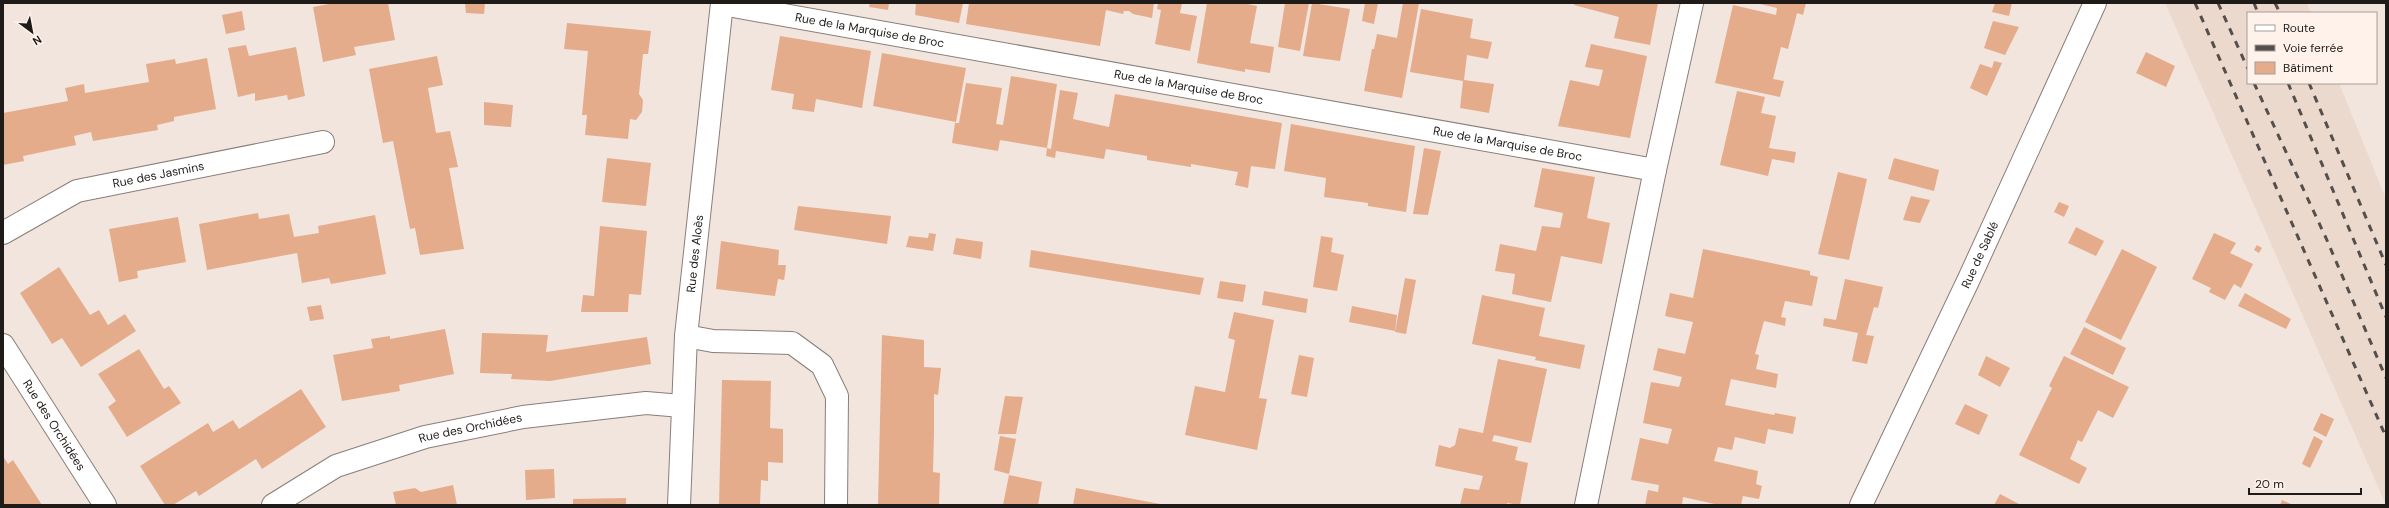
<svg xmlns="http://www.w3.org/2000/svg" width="2389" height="508" viewBox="0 0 2389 508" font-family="'DM Sans',sans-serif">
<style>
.built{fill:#ecd9ce}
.building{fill:#e5ac8c}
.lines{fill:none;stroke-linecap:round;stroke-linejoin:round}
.street-casing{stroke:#897e78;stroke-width:24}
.secondary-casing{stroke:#897e78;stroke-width:24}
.street{stroke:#fff;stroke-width:22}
.secondary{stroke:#fff;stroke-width:22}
.rail{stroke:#554f4c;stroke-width:3;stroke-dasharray:7 7;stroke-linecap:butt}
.labels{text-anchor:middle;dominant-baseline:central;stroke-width:4;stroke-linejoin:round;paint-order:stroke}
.street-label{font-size:12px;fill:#1f1b19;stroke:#fff2eb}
</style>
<rect width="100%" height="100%" fill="#f1e5de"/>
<path class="built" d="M2165,3h142l4,10h-63v70h91l47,116v306z"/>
<path class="building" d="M334,3h54l7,37 -41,7 2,8 -33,7 -10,-55z
M465,3h20l-1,11 -18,-1z
M870,3h19l-1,7 -19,-3z
M916,3h47l-4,20 -44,-8z
M969,3h185l-2,15 -19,-4 -4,-3h-5l-1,3 -17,-4 -6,36 -134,-22z
M1158,3h24l-2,10 17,3 -7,35 -35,-7 6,-34 -4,-1z
M1207,3h36l14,3 -7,37 24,4 -4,26 -25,-4v3l-48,-9z
M1285,3h24l-9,48 -22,-4z
M1312,3l38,6 -10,52 -37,-5z
M1365,3h13l-4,21 -12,-3z
M1403,3h16l-17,95 -38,-7 8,-42h2l3,-15 20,4z
M1575,3h83l-8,42 -36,-7 5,-21 -45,-12z
M1756,3h50l-3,12 -6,-2 -9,36 -7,-2 -8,32 11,2 -4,16 -65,-14 18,-78 43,10 1,-7z
M1995,3h17l-3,13 -17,-4z
M1421,9l52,10 -3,19 22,4 -4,17 -21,-4 -3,25 30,4 -5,29 -29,-5 3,-27 -53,-9z
M242,11l3,19 -19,4 -4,-19z
M1993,21l26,6 -14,28 -21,-7z
M567,23l84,8 -3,23h-5l-4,40 4,6 -1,12 -6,8 -6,-1 -2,20 -43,-4 2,-20h-5l6,-64 -24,-2z
M780,36l91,15 -9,57 -46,-9 -2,13 -22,-3 2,-15 -23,-4z
M1591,44l56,12 -17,82 -72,-12 12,-46 29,6 4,-16 -18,-3z
M246,45l3,11 47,-9 9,49 -17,4 -1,-5 -32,6v-8l-17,4 -10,-49z
M2146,52l29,14 -9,21 -30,-14z
M882,53l84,15 -10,54 -83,-16z
M437,56l6,29 -15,3 8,45 14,-2 8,36 -9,1 15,81 -44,6 -5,-27 -5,1 -17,-88 -10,2 -14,-74z
M207,58l9,51 -42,8v4l-17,4 1,5 -65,11 -2,-9 -17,4 2,9 -53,11 1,5 -21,4v-52l65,-12 -3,-13 19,-4 1,9 64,-11 -3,-18 29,-5 1,5z
M1994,61l8,2 -15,33 -17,-8 10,-24 12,4z
M1011,76l46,8 -10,64 -47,-8 -2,11 -46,-8 3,-20h4l7,-40 36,5 -6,36 7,1z
M1060,90l18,3 -5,26 36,8 6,-33 167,29 -7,46 -24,-3 -3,22 -13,-3 3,-13 -47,-8v3l-44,-7v-4l-41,-7 -2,10 -48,-8 -1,7 -9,-2 1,-8 4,1z
M1737,91l28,6 -4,16 15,3 -7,32 27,4 -2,11 -22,-4 -4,17 -48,-11z
M484,102l29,3 -2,22 -27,-2z
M1291,124l124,22 -9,66 -38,-6v-3l-44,-6 2,-19 -42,-7z
M1424,148l17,3 -13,64 -15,-1z
M607,158l44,5 -5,43 -44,-4z
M1894,158l45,12 -5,21 -46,-12z
M1542,168l53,9 -8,41 23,5 -8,41 -41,-8 -10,46 -39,-8 3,-20 -20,-3 5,-27 36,7 6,-25 18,2 3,-15 -29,-6z
M1838,172l29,7 -18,81 -31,-6z
M1911,196l19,4 -10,23 -17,-3z
M2059,202l10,4 -5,11 -10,-5z
M798,206l93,10 -4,28 -93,-14z
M258,213l1,6 30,-5 5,23 25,-4 -1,-7 57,-11 11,59 -55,10 -2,-6 -27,5 -5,-30 -90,17 -8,-46z
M178,217l8,45 -49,9 1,7 -19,4 -10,-53z
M600,226l47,5 -6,64 -12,-1 -1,18h-47l2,-17 11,1z
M2076,227l28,14 -8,15 -28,-13z
M929,233l7,1 -3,17 -27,-4 3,-11 19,2z
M2214,233l22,10 -6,10 23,11 -12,24 -7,-4 -9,16 -16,-8 2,-4 -19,-9z
M1321,236l12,2 -2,14 13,3 -7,36 -24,-4z
M956,238l27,4 -2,17 -28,-5z
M721,241l58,9 -1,15h8l-1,9 -1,6 -6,-1 -3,17 -59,-7z
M2257,245l5,3 -3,5 -5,-3z
M1703,249l107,22v4l8,2 -6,29 -27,-5 -4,16 5,1 -1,8 -21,-5 -9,33 4,1 -3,14 22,5 -2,14 -45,-9 -6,26 49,10 1,-2 21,4 -3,17 -25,-5 -3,15 -30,-7 -3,13 -14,-3 -4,14 44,10 -2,13 6,2 -3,13 -16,-3 -2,9h-22l-36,-8 -1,8h-37l3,-15 10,2 1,-7 -28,-5 9,-42 28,6 4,-15 -29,-6 8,-41 28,5 3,-10 -29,-7 5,-22 27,6 8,-32 -28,-6 5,-23 23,5z
M2122,249l35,18 -36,73 -36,-18z
M1031,250l173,28 -4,17 -171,-28z
M59,267l31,48 9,-5 9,15 17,-11 11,17 -55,36 -19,-29 -10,6 -32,-51z
M1405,278l11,2 -10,54 -11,-2z
M1845,279l38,8 -5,21 -4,-1 -8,28 8,1 -7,28 -15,-3 6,-28 -35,-7 1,-8 12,2z
M1220,281l26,4 -3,17 -26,-4z
M1264,291l44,8 -2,14 -44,-8z
M2245,293l46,26 -5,10 -48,-23z
M1482,295l63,13 -6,28 46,9 -5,24 -45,-9 1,-3 -64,-13z
M321,305l3,14 -14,2 -3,-14z
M1352,306l45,9 -2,16 -46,-9z
M1234,312l40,8 -15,78 8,1 -10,51 -72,-15 10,-49 30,6 10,-52 -7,-2z
M2084,327l42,21 -13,27 -43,-21z
M445,329l9,45 -55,11 1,6 -58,10 -9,-46 40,-7 -2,-9 19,-3v3z
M482,333l66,2 -2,17 101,-15 4,27 -101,17 -39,-2 1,-5 -32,-1z
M882,335l42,5v27l17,1 -3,27 -4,-1v39l-1,39 7,1 -1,32h-61z
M139,349l25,40 5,-3 12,17 -54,34 -19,-30 8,-6 -18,-27z
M1299,355l15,3 -7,39 -16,-3z
M1986,356l24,12 -10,19 -22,-12z
M2064,356l65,31 -16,31 -15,-8 -16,32 -4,-2 -8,19 17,9 -8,16 -60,-29 33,-67 -3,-2z
M1498,359l49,10 -16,74 -37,-8 -2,6 26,6 -3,13 13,3 -8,42 -13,-2v2h-47l4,-17 15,2 4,-14 -48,-10 4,-21 11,3 5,-3 4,-17 24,5z
M722,380l49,1 -1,47 13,1v34l-15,-1v19l-7,-1 -1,25h-41z
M301,389l25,38 -64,42 -6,-10 -57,37 -3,-5 -23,14h-8l-25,-39 68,-43 5,9 20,-12 6,9z
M1005,396l18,1 -7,37h-18z
M1965,404l23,11 -9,20 -24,-11z
M2321,413l13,6 -8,18 -13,-7z
M1000,436l16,3 -7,35 -15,-4z
M2314,436l9,5 -13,27 -8,-4z
M3,456l5,8 5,-4 29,45h-39z
M554,469l1,29 -29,2 -1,-30z
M1009,475l33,7 -4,23h-35z
M453,485l4,20h-61l-3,-13 22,-4 6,4z
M1076,488l84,16v1h-87z
M2000,494l21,11h-27z
M626,498v7h-53v-6z
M2282,500l11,5h-13z"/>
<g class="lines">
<defs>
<g id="street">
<path id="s1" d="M722,4l933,166"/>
<path id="s2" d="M3,233l74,-42 246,-49"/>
<path d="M686,336l27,5 79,2 30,22 15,31 -1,109"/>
<path id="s3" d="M3,345l102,160"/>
<path id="s4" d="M273,505l63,-39 89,-29 98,-20 123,-14 36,3"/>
<path id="s5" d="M679,505l7,-169 36,-333"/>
<path d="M1586,505l69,-335 37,-167"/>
</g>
<g id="secondary">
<path id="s6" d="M1861,505l107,-224 127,-278"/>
</g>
</defs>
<use href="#street" class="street-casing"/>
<use href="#secondary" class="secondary-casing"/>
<use href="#street" class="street"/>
<use href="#secondary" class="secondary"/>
<path class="rail" d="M2195,3l191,434
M2218,3l30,66
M2254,3l4,10
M2275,3l5,10
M2254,83l72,155 60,140
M2288,83l98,234
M2309,83l77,182"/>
</g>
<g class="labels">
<g class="street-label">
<text stroke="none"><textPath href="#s1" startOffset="150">Rue de la Marquise de Broc</textPath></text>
<text stroke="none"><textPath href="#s1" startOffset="474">Rue de la Marquise de Broc</textPath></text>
<text stroke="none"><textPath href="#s1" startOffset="798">Rue de la Marquise de Broc</textPath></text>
<text stroke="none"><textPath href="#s2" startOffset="168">Rue des Jasmins</textPath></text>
<text stroke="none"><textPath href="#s5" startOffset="252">Rue des Aloès</textPath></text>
<text stroke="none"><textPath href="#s6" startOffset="277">Rue de Sablé</textPath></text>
<text stroke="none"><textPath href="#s3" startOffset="95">Rue des Orchidées</textPath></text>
<text stroke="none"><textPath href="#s4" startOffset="214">Rue des Orchidées</textPath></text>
</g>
</g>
<rect width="2389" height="508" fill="none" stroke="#1f1b19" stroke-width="8"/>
<rect x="2247" y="12" width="130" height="72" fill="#fff2eb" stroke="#a59c97"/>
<rect x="2255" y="25" width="20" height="6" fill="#ffffff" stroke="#a59c97"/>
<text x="2283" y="32" font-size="12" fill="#1f1b19">Route</text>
<rect x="2255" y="45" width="20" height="6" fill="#554f4c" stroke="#a59c97"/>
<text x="2283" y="52" font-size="12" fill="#1f1b19">Voie ferrée</text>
<rect x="2255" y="62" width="20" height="12" fill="#e5ac8c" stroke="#a59c97"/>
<text x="2283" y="72" font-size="12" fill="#1f1b19">Bâtiment</text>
<g transform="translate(32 32) rotate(148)" stroke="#fff2eb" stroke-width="3" paint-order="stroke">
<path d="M0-3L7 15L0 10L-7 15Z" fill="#1f1b19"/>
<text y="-6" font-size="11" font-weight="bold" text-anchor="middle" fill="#1f1b19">N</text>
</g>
<path d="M2249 488v6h112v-6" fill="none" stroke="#1f1b19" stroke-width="2"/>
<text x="2255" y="488" font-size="12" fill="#1f1b19" stroke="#fff2eb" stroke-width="3" paint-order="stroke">20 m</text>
</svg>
